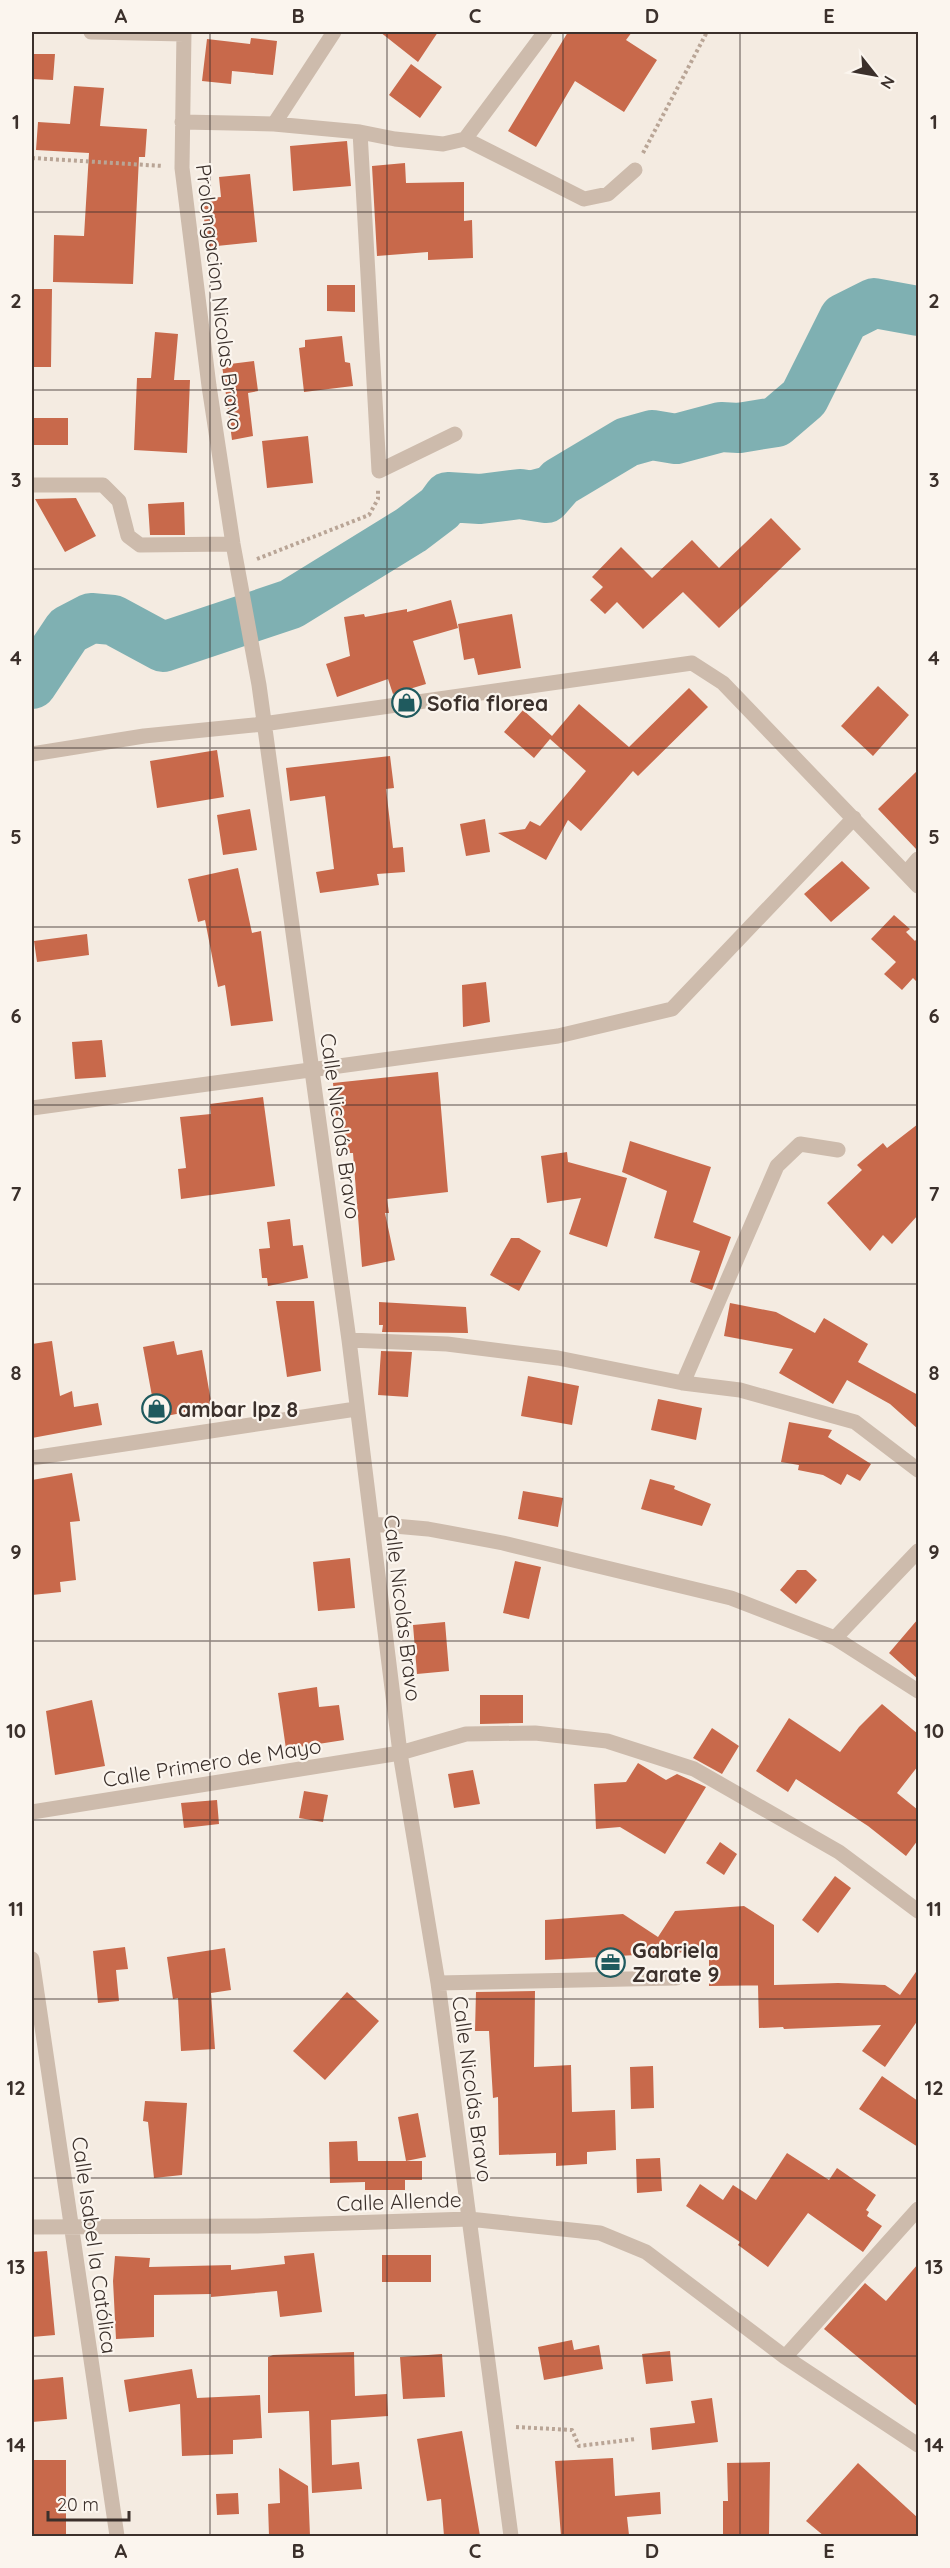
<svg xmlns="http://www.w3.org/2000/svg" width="950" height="2568" viewBox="0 0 950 2568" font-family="Quicksand,sans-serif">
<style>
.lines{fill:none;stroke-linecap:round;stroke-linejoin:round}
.stream{stroke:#7fb0b2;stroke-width:8}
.river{stroke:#7fb0b2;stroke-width:50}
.building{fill:#c8694b}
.path{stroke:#b9a596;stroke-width:4;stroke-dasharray:3 3;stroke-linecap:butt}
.street{stroke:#cdbbac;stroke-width:15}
.grid{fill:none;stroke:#3b302b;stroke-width:1.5;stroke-opacity:0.55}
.labels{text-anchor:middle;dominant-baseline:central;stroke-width:4.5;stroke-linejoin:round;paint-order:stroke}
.street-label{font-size:21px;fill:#3b302b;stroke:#fbf5ee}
.poi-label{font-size:21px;font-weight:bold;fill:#3b302b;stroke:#fbf5ee;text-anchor:start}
.neatline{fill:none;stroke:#3b302b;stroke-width:2}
.grid-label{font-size:20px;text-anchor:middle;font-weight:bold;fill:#3b302b}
</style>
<rect width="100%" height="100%" fill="#f4ebe1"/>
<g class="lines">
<path class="stream" d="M475,499c41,-22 62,-31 110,-32"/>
<path class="river" d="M32,684l36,-54 23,-12 22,2 50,27 128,-43 120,-74 29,-22 8,-11 32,2 40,-5 26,4 14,-16 67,-40 25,-7 24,4 45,-12 18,1 37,-6 28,-24 40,-80 30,-15 44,8"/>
</g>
<path class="building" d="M380,32h58l-20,30z
M568,32h64l-6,8 31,20 -33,52 -49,-31 -39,66 -28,-16z
M251,38l26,3 -4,34 -41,-4 -1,13 -29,-3 5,-42 43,5z
M32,54h23l-2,26 -21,-1z
M411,64l31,23 -22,31 -31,-23z
M74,86l30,2 -4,38 47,3 -2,28h-6l-6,127 -80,-2 1,-47 30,1 5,-83 -53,-3 2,-28 32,2z
M347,141l4,45 -58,5 -3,-45z
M405,163l1,20 58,-1v39l8,-1 1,38 -45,2v-8l-51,4 -5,-90z
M250,174l7,68 -50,5 -5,-48 19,-2 -2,-20z
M327,285h28v27l-28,-1z
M32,289h20l-1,78h-19z
M155,332l23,2 -4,46h16l-3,73 -53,-3 3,-72h14z
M342,336l3,26 5,1 3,23 -49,6 -5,-44 6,-1v-7z
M254,361l4,30 -10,2 5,43 -21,4 -10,-75z
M32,418h36v27h-36z
M308,436l5,47 -46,5 -5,-47z
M76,498l20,38 -31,16 -30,-53z
M184,502l1,33h-35l-2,-31z
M771,518l30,31 -82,79 -36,-36 -40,37 -26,-27 -12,12 -15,-14 13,-13 -11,-10 29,-30 31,31 40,-38 27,28z
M451,600l7,28 -45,13 13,43 -33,10 -5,-15 -51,18 -11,-33 24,-8 -6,-39 20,-3 1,3 42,-8v3z
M512,614l9,54 -43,7 -4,-17 -10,2 -6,-36z
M878,686l31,29 -36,41 -32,-30z
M689,688l19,19 -70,69 -5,-5 -52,60 -13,-11 -22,40 -48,-27 27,-4 5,-8 10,5 46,-55 -36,-32 -16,19 -30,-26 19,-22 29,26 27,-32 50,43z
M217,750l7,47 -67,11 -7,-47z
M390,756l4,32 -8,1 7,59 10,-1 2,25 -28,2 2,11 -59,8 -4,-21 18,-3 -9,-73 -35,5 -4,-33z
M918,770v79l-1,1 -39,-41z
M250,809l7,41 -34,5 -6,-40z
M485,819l5,33 -24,4 -6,-32z
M842,861l28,27 -39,34 -27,-28z
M238,868l14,65 9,-2 12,90 -42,5 -6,-41 -7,2 -13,-67 -7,2 -10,-43z
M894,915l16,14 -4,3 9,9 3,-4v46l-5,-5 -11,12 -18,-16 12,-12 -25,-23z
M87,934l2,21 -52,7 -3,-21z
M486,982l4,40 -27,5 -1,-42z
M102,1040l4,37 -31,2 -3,-37z
M438,1072l10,120 -61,7 2,14h-4l10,47 -33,7 -9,-114h-9l-2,-36h-6l-3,-34z
M263,1097l12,89 -94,13 -3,-30 8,-1 -6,-51 31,-3 -1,-10z
M918,1124v91l-26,29 -9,-9 -13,16 -43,-48 35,-33 -5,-5 26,-22 4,5z
M630,1141l81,26 -18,55 38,15 -19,53 -22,-8 10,-31 -46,-13 13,-47 -45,-19z
M567,1152l1,10 59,16 -20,69 -38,-13 12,-36 -34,5 -6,-47z
M290,1219l3,27 10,-1 5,33 -40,8 -1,-8h-5l-3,-29 11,-1 -3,-26z
M511,1238h8l22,13 -22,40 -29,-16z
M276,1301h38l7,70 -34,6z
M379,1302l87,5 2,26 -86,-1 1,-7h-4z
M730,1303l46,9 39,21 9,-15 44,26 -10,18 60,33v34l-28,-25 -43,-24 -14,24 -54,-31 14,-24 -69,-13z
M52,1341l8,55 12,-5 2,16 24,-4 4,22 -70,13v-94z
M174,1341l3,14 25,-5 10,57 -56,11 -13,-71z
M381,1351l31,1 -4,45 -30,-2z
M528,1376l51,10 -7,39 -51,-9z
M658,1399l44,9 -6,32 -45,-10z
M789,1422l43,8 -4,7 43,27 -11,17 -13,-7 -6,11 -18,-10 -25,-5 1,-5 -18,-3z
M72,1473l8,48 -10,1 6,58 -16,2 1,10 -29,3v-115z
M650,1479l25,7 -1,3 37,15 -9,22 -61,-17z
M523,1491l40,7 -5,29 -40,-8z
M350,1558l5,50 -37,3 -5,-49z
M515,1561l26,6 -12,52 -26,-6z
M797,1570h9l11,10 -21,24 -16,-14z
M918,1619v60l-29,-26z
M445,1622l4,49 -32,3 -4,-49z
M317,1687l2,20 20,-2 5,35 -58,9 -8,-56z
M480,1695h43v28l-43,1z
M92,1700l13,66 -50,9 -9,-64z
M882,1704l36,30v32l-21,27 21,17v30l-12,16 -38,-30 -72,-47 -8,13 -32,-21 33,-53 51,34 19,-25z
M712,1728l27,18 -17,28 -29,-16z
M638,1763l28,17 11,-6 29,13 -41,67 -45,-27 -24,2 -2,-45 32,-2z
M473,1770l7,34 -26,4 -6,-34z
M304,1791l24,4 -5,27 -24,-4z
M217,1800l2,24 -35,4 -3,-25z
M720,1842l17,12 -13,21 -18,-12z
M835,1876l16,12 -33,45 -16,-13z
M744,1906l30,19v60l64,-2 47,2 15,10 18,-26v51l-33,47 -23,-16 19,-26 -97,4 -1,-2 -24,1 -1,-43h15l-64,1v-35l-164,9v-40l78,-6 35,23 17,-26z
M125,1947l3,22 -12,1 3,31 -21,2 -5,-52z
M225,1948l6,42 -20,3 4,56 -34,2 -3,-53 -5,1 -6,-42z
M535,1991l-1,76 37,-2 1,47 43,-2 1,40 -29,2v12l-31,2v-13l-57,2 -1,-58 -5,1 -4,-67h-14l1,-39z
M347,1992l32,29 -54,59 -32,-29z
M653,2066l1,42 -23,1 -1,-42z
M882,2076l36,25v46l-59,-38z
M145,2101l42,2 -5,72 -28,3 -6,-56 -5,-1z
M418,2113l8,44 -20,4 -8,-44z
M357,2141l1,20h64v19h-17v10h-40v-8l-35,1 -1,-41z
M787,2153l42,27 8,-12 39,27 -10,15 3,2 -2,4 15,10 -19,26 -55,-39 -40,54 -30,-22 2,-3 -54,-36 14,-22 23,16 10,-15 23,15z
M660,2158l2,33 -25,2 -1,-34z
M47,2251l8,84 -23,2v-85z
M314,2253l8,59 -42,5 -3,-26 -66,6v-3l-57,1v42l-38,2 -3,-58 2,-25 35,2 -1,9 82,-2v5l54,-6 -1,-8z
M382,2255h49v27h-49z
M918,2264v143l-94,-78 41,-46 21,18z
M572,2340l2,10 25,-5 4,24 -59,11 -6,-33z
M670,2351l3,30 -27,3 -4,-30z
M354,2352l1,44 32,-2 1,22 -57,4 1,45 27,-3 3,27 -50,4 -3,-82 -41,2v-56l5,-2z
M442,2354l3,43 -42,2 -3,-42z
M192,2369l5,29 63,-3 2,43 -29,2v14l-51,2 -2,-52 -51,8 -5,-32z
M63,2377l4,42 -35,3v-42z
M712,2398l6,44 -66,8 -2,-22 45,-5 -4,-22z
M462,2431l18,105h-36l-3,-37 -14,2 -10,-62z
M613,2458l2,38 45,-4 1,22 -34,3 2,18 -68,1 -6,-75z
M32,2460h34v76h-34z
M770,2462l-1,74h-46v-35h5l-1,-38z
M858,2463l60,55v18h-94l-18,-15z
M279,2468l29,18 2,50h-41l-1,-32 12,-1z
M238,2493l1,21 -22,1 -1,-21z"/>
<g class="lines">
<path class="path" d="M643,153l64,-121
M32,158l131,8
M257,559l112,-44 9,-16v-10
M516,2427l56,3 7,16 57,-7"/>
<path class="street" d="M91,32l93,2
M184,32l-2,136 27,218 24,158 26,141 90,655 51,413 38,230 73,553
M182,122l92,2 86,8 35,7 48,5 22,-5 80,-107
M274,124l60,-92
M360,132l19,339 76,-37
M465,139l119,60 24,-5 27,-24
M32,485h71l16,16 9,35 12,9 93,-1
M32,754l112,-18 119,-12 429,-61 31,20 195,203
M906,873l12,-14
M32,1108l526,-72 114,-27 182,-191
M349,1340l98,4 111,14 125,25 57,7 115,32 63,48
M683,1383l94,-217 23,-22 38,6
M32,1458l324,-49
M372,1524l56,5 75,14 228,55 104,40 83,53
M835,1638l83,-87
M32,1812l368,-59 66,-19 69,-1 72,8 87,28 145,83 79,59
M32,1959l85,577
M438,1983l238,-5
M32,2227l225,-1 212,-7 131,14 46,19 139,105 133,88
M785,2357l133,-148"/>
</g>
<path class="grid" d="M210,32v2504M387,32v2504M563,32v2504M740,32v2504M32,212h886M32,390h886M32,569h886M32,748h886M32,927h886M32,1105h886M32,1284h886M32,1463h886M32,1641h886M32,1820h886M32,1999h886M32,2178h886M32,2356h886"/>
<defs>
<symbol id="shop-ring" viewBox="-11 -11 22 22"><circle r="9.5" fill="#fbf5ee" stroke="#1f5a5e" stroke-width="1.5"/><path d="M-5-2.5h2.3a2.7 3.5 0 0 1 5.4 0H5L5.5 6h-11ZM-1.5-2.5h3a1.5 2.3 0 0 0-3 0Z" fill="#1f5a5e"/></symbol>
<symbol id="office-ring" viewBox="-11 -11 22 22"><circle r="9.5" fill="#fbf5ee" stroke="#1f5a5e" stroke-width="1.5"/><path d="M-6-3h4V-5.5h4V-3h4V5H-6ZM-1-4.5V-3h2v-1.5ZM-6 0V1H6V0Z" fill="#1f5a5e"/></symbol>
</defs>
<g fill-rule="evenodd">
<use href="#shop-ring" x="390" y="686" width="33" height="33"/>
<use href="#shop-ring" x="140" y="1392" width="33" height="33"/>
<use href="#office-ring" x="594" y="1946" width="33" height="33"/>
</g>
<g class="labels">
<g class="street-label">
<text transform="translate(220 297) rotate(83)">Prolongacion Nicolas Bravo</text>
<text transform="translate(341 1126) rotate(82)">Calle Nicolás Bravo</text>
<text transform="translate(403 1608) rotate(83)">Calle Nicolás Bravo</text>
<text transform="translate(212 1762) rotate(-9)">Calle Primero de Mayo</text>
<text transform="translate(473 2089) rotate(82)">Calle Nicolás Bravo</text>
<text transform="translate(399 2201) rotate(-2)">Calle Allende</text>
<text transform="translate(95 2245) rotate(82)">Calle Isabel la Católica</text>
</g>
<g class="poi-label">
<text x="427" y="703">Sofia florea</text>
<text x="178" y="1409">ambar lpz 8</text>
<text x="632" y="1950">Gabriela<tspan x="632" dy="24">Zarate 9</tspan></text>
</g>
</g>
<rect width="950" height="2568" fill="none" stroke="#fbf5ee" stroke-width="66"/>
<g transform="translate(875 75) rotate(121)" stroke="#fbf5ee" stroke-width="4.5" paint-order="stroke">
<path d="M0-4.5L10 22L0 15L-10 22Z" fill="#3b302b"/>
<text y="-9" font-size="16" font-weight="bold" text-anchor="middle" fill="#3b302b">N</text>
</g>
<path d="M48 2511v9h81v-9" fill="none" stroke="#3b302b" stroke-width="3"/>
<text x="57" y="2511" font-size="18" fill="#3b302b" stroke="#fbf5ee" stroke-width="4.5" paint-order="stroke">20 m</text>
<rect x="33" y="33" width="884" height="2502" class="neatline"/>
<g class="grid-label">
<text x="121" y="23">A</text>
<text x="298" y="23">B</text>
<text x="475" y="23">C</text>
<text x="652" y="23">D</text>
<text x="829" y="23">E</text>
<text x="16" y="129">1</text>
<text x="934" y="129">1</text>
<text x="16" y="308">2</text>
<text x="934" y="308">2</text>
<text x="16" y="487">3</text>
<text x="934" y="487">3</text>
<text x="16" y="665">4</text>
<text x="934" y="665">4</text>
<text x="16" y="844">5</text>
<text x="934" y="844">5</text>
<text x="16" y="1023">6</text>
<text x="934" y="1023">6</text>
<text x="16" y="1201">7</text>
<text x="934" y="1201">7</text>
<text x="16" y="1380">8</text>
<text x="934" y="1380">8</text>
<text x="16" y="1559">9</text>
<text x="934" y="1559">9</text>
<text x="16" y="1738">10</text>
<text x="934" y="1738">10</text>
<text x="16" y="1916">11</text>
<text x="934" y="1916">11</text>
<text x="16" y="2095">12</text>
<text x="934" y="2095">12</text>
<text x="16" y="2274">13</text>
<text x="934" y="2274">13</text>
<text x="16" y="2452">14</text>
<text x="934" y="2452">14</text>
<text x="121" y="2558">A</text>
<text x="298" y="2558">B</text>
<text x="475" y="2558">C</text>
<text x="652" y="2558">D</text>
<text x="829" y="2558">E</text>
</g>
</svg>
